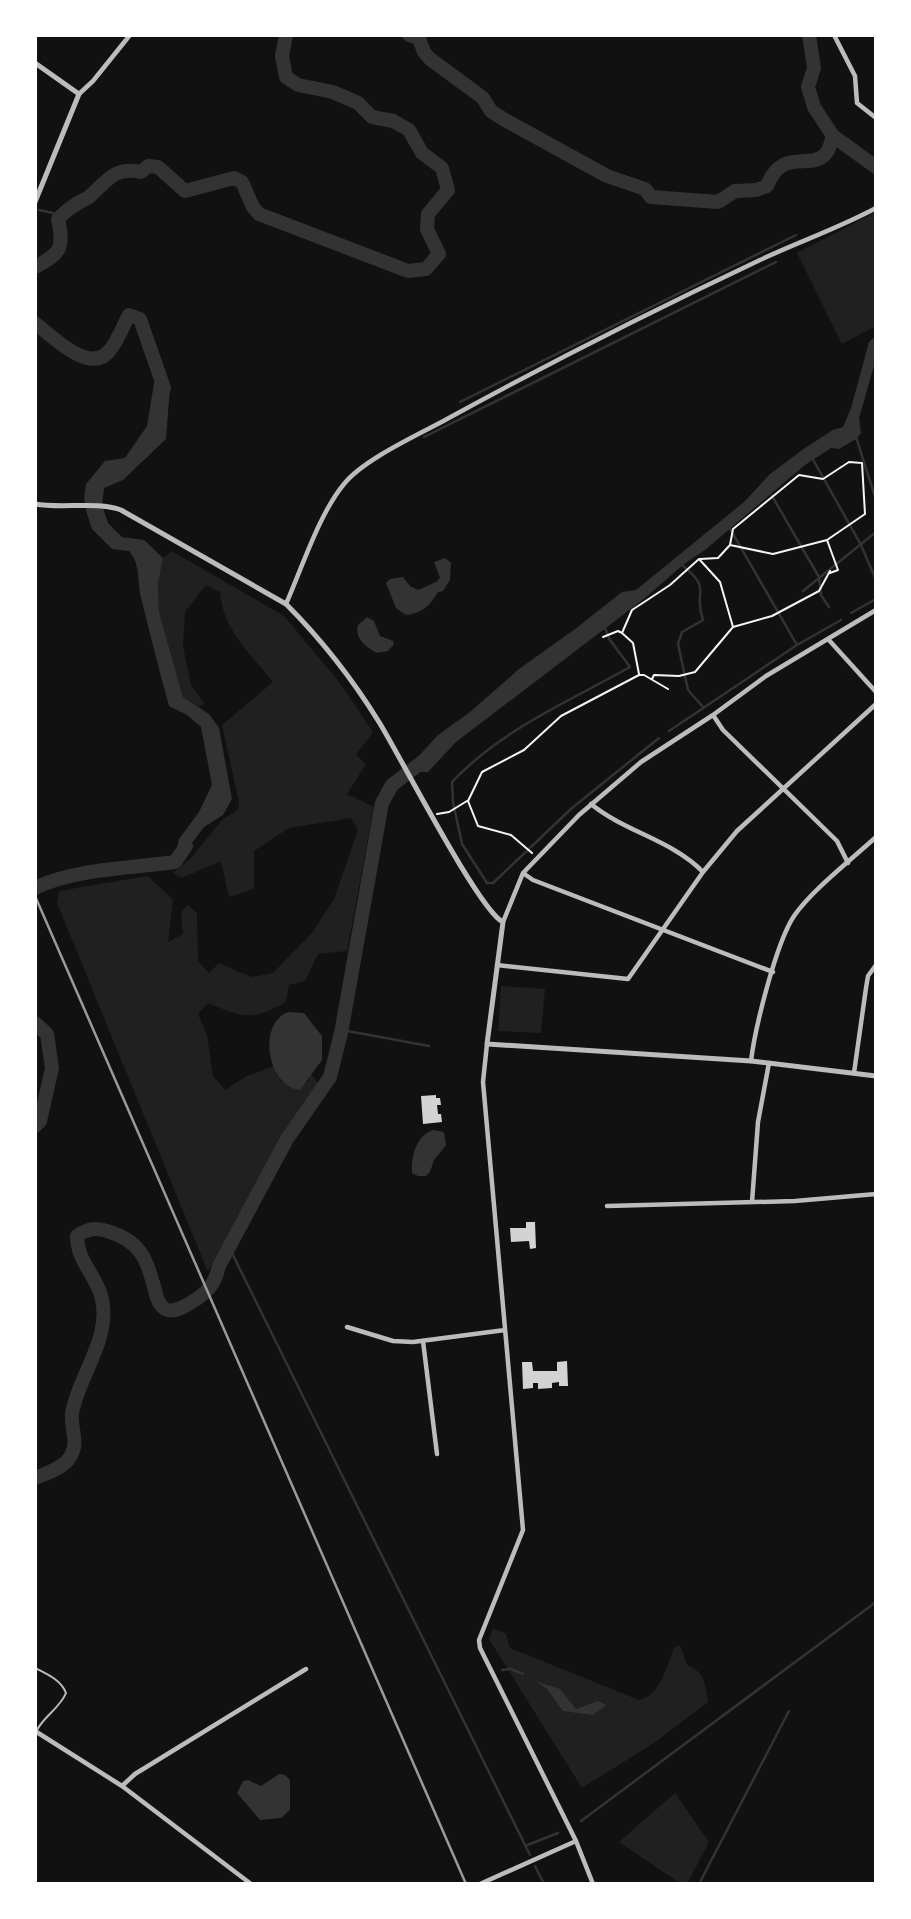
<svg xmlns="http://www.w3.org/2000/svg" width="911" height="1919" viewBox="0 0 911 1919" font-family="'Titillium Web',sans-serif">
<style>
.green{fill:#202020}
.water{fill:#333}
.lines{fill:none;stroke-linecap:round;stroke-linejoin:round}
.stream{stroke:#333;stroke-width:2.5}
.river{stroke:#333;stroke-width:14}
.building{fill:#d3d3d3}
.path{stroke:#f5f5f5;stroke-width:2}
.service{stroke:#bcbcbc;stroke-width:2}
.minor{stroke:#bcbcbc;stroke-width:4.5}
.tertiary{stroke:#bcbcbc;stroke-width:5}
.rail{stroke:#9a9a9a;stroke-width:2.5}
</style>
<rect width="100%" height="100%" fill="#111"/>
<path class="green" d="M876,212v114l-34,18 -45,-91z
M172,551l112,65 56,67 33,49 -17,23 10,9 -19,30 27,13 -27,144 -29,3 -13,27 -16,4 -3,17c-35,20 -43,15 -78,1l-10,11 9,21 6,41 12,14 20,-13 29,-11 8,16h26l3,-8 8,10 -19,26 -92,162 -151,-369 2,-12 89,-15 25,24 -5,42 15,-8 -2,-21 7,-8 9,8 1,48 11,12 10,-10 32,14 22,-4 39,-40 22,-34 24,-69 -7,-12 -62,10 -35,23v38l-25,8 -8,-36 -39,17 -9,-5 18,-15 32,-39 15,-9 1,-7 -17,-78 51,-43c-22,-27 -51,-54 -53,-90l-14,-7 -21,27 -2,34 8,39 13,18 -5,4 -16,-10 -24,-85 -1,-28 5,-26z
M501,986l44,3 -4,44 -43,-2z
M493,1628l13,6 4,14 129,52c22,-5 27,-33 35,-52l4,-3 3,2 6,18c17,6 19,20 21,37l-54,41 -72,45 -93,-149z
M675,1793l34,49 -22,42h-6l-62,-42z"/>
<path class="water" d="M876,335v24l-17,59 2,15 -5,6 -17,10 -8,-1 -26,17 -100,85 -21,14 -39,34 -189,144 -28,30h-10l-5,-6 1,-5 24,-26 32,-23 49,-43 56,-40 47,-37 14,-2 108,-88 26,-28 35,-26 28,-18 10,-3 8,-19 18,-66z
M162,370l8,17 -4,52 -43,41 -19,8 -2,17 6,18 14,14 22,3 19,18 -5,26 1,28 24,85 26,17 10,14 13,71 -9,16 -19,12 -25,33 -5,1 5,-22 20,-27 13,-27 -11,-58 -14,-12 -18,-9c-10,-36 -19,-72 -28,-108 -4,-17 0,-33 -12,-47l-17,-2 -20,-20 -5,-15 -3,-16 2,-14 19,-23 20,-3 22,-32 9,-55z
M445,558l6,5 -1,17 -7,11 -5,1c-9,14 -15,21 -32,23l-10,-7 -10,-25 4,-4 13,-2 7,9 8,4 18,-8 4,-4 -6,-16z
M367,617l7,4 6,15 13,5 1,3 -6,7 -11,2c-11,-6 -23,-15 -19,-28z
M288,1012l16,1 18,23v24l-22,30c-33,-4 -43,-66 -12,-78z
M433,1130l11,2 2,13 -12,15 -4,12 -4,4h-8l-6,-3c-1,-17 4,-37 21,-43z
M535,1681l25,8 16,20 22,-8 8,4 -13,10 -30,-4 -16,-22z
M279,1774l6,1 5,5v30l-9,8 -21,2 -23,-27 6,-12 5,-1 13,6z"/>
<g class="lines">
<path class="stream" d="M39,210l23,5
M460,402l336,-167
M424,437l352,-175
M856,437l20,63
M811,456l50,89 15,35
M772,496l47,81 2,18 8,12
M729,527l68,118
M682,565c32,26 10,24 21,55l-21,12 -4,12 10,46 15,17
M803,591l73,-59
M851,613l25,-14
M604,626l6,14 20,27c-62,35 -128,62 -178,115l1,20 9,42 25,39h6l79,-75 87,-70
M669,731l128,-86 44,-25
M342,1030l87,16
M229,1247l301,608
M502,1670l9,-1 12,5
M581,1821l295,-219
M525,1846l33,-13
M535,1866l9,18
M699,1884l90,-173"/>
<path class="river" d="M409,35l10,3 5,14 6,7 41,30 12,9 8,13 14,9 102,56 38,13 6,8 67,5 17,-11 21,-1 11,-4c16,-41 45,-13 60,-34 3,-4 4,-11 6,-16l-19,-29 -6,-20 6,-19 -5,-33
M833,136l43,31
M35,267c27,-14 29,-20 23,-48 5,-5 11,-11 17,-14 5,-4 10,-5 14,-8 18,-16 26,-31 52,-25l7,-6 10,1 27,24 49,-13 8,4 11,25 6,7 149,57 18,-2 13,-15 -12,-25 1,-15 20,-24 -6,-22 -20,-15 -13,-23 -16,-9 -21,-4 -14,-14 -25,-11 -35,-7 -12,-8 -4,-21 4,-21
M35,323c18,14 56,53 75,27 8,-10 13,-24 19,-35l11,4 24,69
M35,888c37,-19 98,-20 140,-26l11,-16
M35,1023l12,11 5,34 -12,53 -5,5
M35,1478c11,-4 25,-9 33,-18 13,-17 2,-30 4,-47 7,-39 41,-76 29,-118 -7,-22 -24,-35 -24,-59 9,-7 19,-9 30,-5 34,10 39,27 48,59 1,6 4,15 10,19 9,5 22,-4 30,-9 14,-9 20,-17 24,-34l68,-127 43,-62 11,-44 41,-230 10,-18 38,-29"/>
</g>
<path class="building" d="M436,1095v3h4l1,7h-4l1,9h3l1,8 -19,2 -2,-28z
M526,1222h9l1,26 -6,1 -1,-8 -18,1 -1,-14h16z
M567,1361l1,25h-9v-4l-7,1v5l-14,1v-6h-5v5l-10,1 -1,-27h10l1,9h24v-9z"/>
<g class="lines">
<path class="path" d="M730,545l3,-16 66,-54 24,4 26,-17 13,1 3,51 -38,26
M700,559l18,-1 12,-13 43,9 54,-14 11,30 -8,3
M622,633l11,10 6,31
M603,637l15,-6 4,2 10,-23 38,-25 29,-26 21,23 13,45
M652,679l2,-4 25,1 16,-4 38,-45 39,-11 47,-25 11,-20
M437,814l12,-2 18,-11
M532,853l-21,-18 -33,-9 -10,-25 14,-29 42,-22 37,-34 78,-41h5l24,14"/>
<path class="service" d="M35,1668c12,6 26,12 31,25 -6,15 -22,23 -29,37"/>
<path class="minor" d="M834,35l21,41 2,27 19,15
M79,94l14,-13 37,-46
M286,604c16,-36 33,-90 58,-120 20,-25 74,-49 103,-65 102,-56 207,-109 313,-159 38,-18 79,-32 116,-52
M828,639l48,53
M713,715l10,15 114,111 11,22
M591,804c34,28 81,36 112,68
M523,873l10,7 240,92
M503,922l20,-49 56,-58 62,-53 72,-47 53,-39 110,-66
M497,965l131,14 75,-107 34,-41 139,-127
M487,1044l-4,38 40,448 -44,110 1,8 96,193 17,43
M751,1061c4,-33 25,-118 43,-145 18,-26 58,-57 82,-79
M854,1073l12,-85 2,-12 8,-11
M752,1202l6,-80 11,-59
M607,1206l188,-5 81,-7
M347,1327l46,14 20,1 92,-12
M423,1341l14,113
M35,1731l87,55 129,98
M122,1786l13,-12 171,-105
M480,1884l96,-43"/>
<path class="tertiary" d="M35,63l44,31 -44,108
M35,504c27,5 61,-3 86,6l165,94c35,35 67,76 93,118 20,32 100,189 124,200l-16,122 264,17 125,15"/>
<path class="rail" d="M35,896l431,988"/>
</g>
<rect width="911" height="1919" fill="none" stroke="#ffffff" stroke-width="74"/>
</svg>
